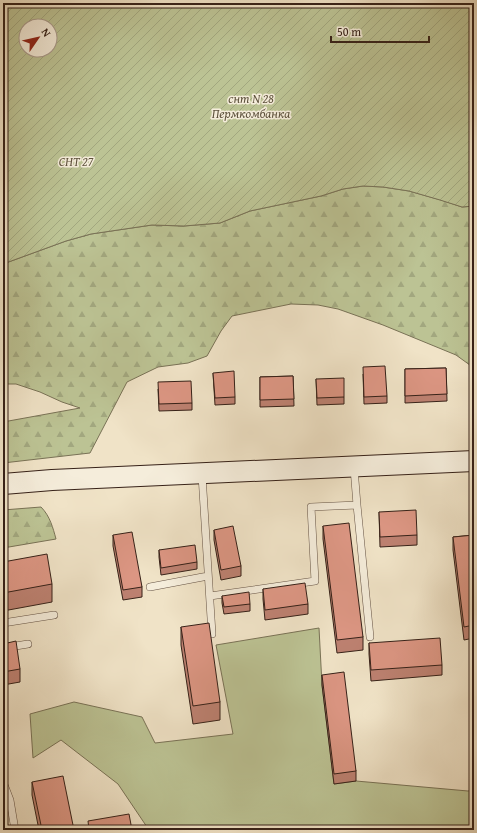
<svg xmlns="http://www.w3.org/2000/svg" width="477" height="833" viewBox="0 0 477 833" font-family="'Gentium Book Plus',serif">
<style>
.grass{fill:#bcc394;stroke:#797256}
.forest{fill:url(#forest-firs);stroke:#797256}
.garden{fill:url(#garden-furrows);stroke:#797256;fill-rule:evenodd}
.lines{fill:none;stroke-linecap:round;stroke-linejoin:round}
.lane-casing{stroke:#645244;stroke-width:8}
.secondary-casing{stroke:#362118;stroke-width:22}
.lane{stroke:#f5eddb;stroke-width:7}
.secondary{stroke:#f5eddb;stroke-width:20}
.wall{fill:#bd8171;stroke:#362118}
.building{fill:#dc9683;stroke:#362118}
.labels{text-anchor:middle;dominant-baseline:central;stroke-width:3;stroke-linejoin:round;paint-order:stroke}
.park-label{font-size:13px;font-style:italic;fill:#5e523d;stroke:#f5eddb}
</style>
<defs>
<pattern id="forest-firs" width="22" height="20" patternUnits="userSpaceOnUse"><rect width="22" height="20" fill="#bcc394"/><path d="M5 1l3.5 6h-7zM16 11l3.5 6h-7z" fill="#a2a77f"/></pattern>
<pattern id="garden-furrows" width="10" height="10" patternUnits="userSpaceOnUse"><rect width="10" height="10" fill="#bcc394"/><path d="M-1 1l2-2M0 10L10 0M9 11l2-2" fill="none" stroke="#a2a77f"/></pattern>
</defs>
<rect width="100%" height="100%" fill="#f0e3c7"/>
<filter id="stains"><feTurbulence type="fractalNoise" baseFrequency=".005" numOctaves="4"/><feColorMatrix values="0 0 0 0 .2 0 0 0 0 .09 0 0 0 0 .02 0 0 0 .5 -.17"/></filter>
<radialGradient id="worn" r=".72"><stop offset=".6" stop-color="#630" stop-opacity="0"/><stop offset="1" stop-color="#630" stop-opacity=".3"/></radialGradient>
<path class="grass" d="M319,628l3,57 12,99 22,-3 112,10 6,-1v40h-325l-31,-46 -57,-44 -28,18 -3,-44 44,-12 68,15 13,26 78,-9 -17,-89z"/>
<path class="forest" d="M363,186l20,1 26,4 32,9 21,7 12,-1v162l-18,-13 -73,-30 -45,-16 -20,-4 -27,-1 -59,12 -11,15 -14,25 -19,7 -30,4 -31,15 -37,71 -87,10v-41l77,-14 -18,-6 -22,-10 -24,-8h-13v-120l63,-23 25,-7 61,-9 32,1 36,-3 30,-12 71,-15 22,-7z
M41,507c9,9 12,21 15,32l-53,9v-38z"/>
<path class="garden" d="M3,3h471v203l-12,1 -22,-7 -31,-9 -26,-4 -20,-1 -20,3 -22,7 -71,15 -30,12 -36,3 -32,-1 -61,9 -25,7 -63,23zM26,26h24v24h-24z"/>
<g class="lines">
<defs>
<path id="lane" d="M354,468l3,37 13,132
M202,475l10,159
M150,587l58,-11
M210,596l105,-15 -4,-74 46,-2
M3,623l51,-8
M3,648l25,-4
M3,782l7,18 5,30"/>
<path id="secondary" d="M3,484l49,-4 422,-19"/>
</defs>
<use href="#lane" class="lane-casing"/>
<use href="#secondary" class="secondary-casing"/>
<use href="#lane" class="lane"/>
<use href="#secondary" class="secondary"/>
</g>
<path class="wall" d="M446,368l1,33 -42,2v-34z
M213,373l22,24v7l-20,1z
M363,374l24,22v7l-23,1z
M293,376l1,30 -34,1v-30z
M316,379l28,18v7l-27,1z
M158,389l34,14v7l-33,1z
M379,512l38,23v10l-37,2z
M323,526l40,111v13l-26,3 -14,-114z
M214,530l27,36v10l-20,4 -7,-40z
M113,535l29,52v10l-19,3 -10,-54z
M474,535v103l-10,2 -11,-90v-13z
M159,550l38,12v7l-36,6 -2,-18z
M3,562l49,22v18l-49,9z
M263,589l45,15v10l-43,6 -2,-21z
M222,596l28,8v7l-26,3 -2,-11z
M181,627l39,75v18l-27,4 -12,-79z
M369,643l73,22v10l-71,6 -2,-27z
M3,644l17,25v13l-17,3z
M322,675l34,96v10l-22,3 -12,-99z
M32,782l42,48h-35l-7,-35z"/>
<path class="building" d="M385,366l2,30 -23,1 -1,-30z
M446,368l1,26 -42,2v-27z
M234,371l1,26 -20,1 -2,-25z
M293,376l1,23 -34,1v-23z
M344,378v19l-27,1 -1,-19z
M191,381l1,22 -33,1 -1,-22z
M416,510l1,25 -37,2 -1,-25z
M349,523l14,114 -26,3 -14,-114z
M233,526l8,40 -20,4 -7,-40z
M132,532l10,55 -19,3 -10,-55z
M474,535v90l-10,2 -11,-90z
M195,545l2,17 -36,6 -2,-18z
M47,554l5,30 -49,9v-31z
M305,583l3,21 -43,6 -2,-21z
M249,592l1,12 -26,3 -2,-11z
M209,623l11,79 -27,4 -12,-79z
M440,638l2,27 -71,5 -2,-27z
M16,641l4,28 -17,3v-28z
M344,672l12,99 -22,3 -12,-99z
M63,776l11,54h-32l-10,-48z
M129,814l3,16h-43l-1,-9z
M3,820l2,10h-2z"/>
<g class="labels">
<g class="park-label">
<text x="251" y="98">снт N 28<tspan x="251" dy="15">Пермкомбанка</tspan></text>
<text x="76" y="161">СНТ 27</text>
</g>
</g>
<rect width="477" height="833" fill="none" stroke="#f0e3c7" stroke-width="16"/>
<rect x="4" y="4" width="469" height="825" fill="none" stroke="#362118" stroke-width="2"/>
<rect x="8" y="8" width="461" height="817" fill="none" stroke="#362118"/>
<g transform="translate(38 38) rotate(56)"><circle r="19" fill="#f5eddb" stroke="#a99b8d"/>
<path d="M0-3L7 15L0 10L-7 15Z" fill="#8f2418"/>
<text y="-6" font-size="11" font-weight="bold" text-anchor="middle" fill="#362118">N</text>
</g>
<path d="M331 36v6h98v-6" fill="none" stroke="#362118" stroke-width="2"/>
<text x="337" y="36" font-size="12" fill="#362118" stroke="#f5eddb" stroke-width="3" paint-order="stroke">50 m</text>
<rect width="100%" height="100%" filter="url(#stains)"/>
<rect width="100%" height="100%" fill="url(#worn)"/>
</svg>
